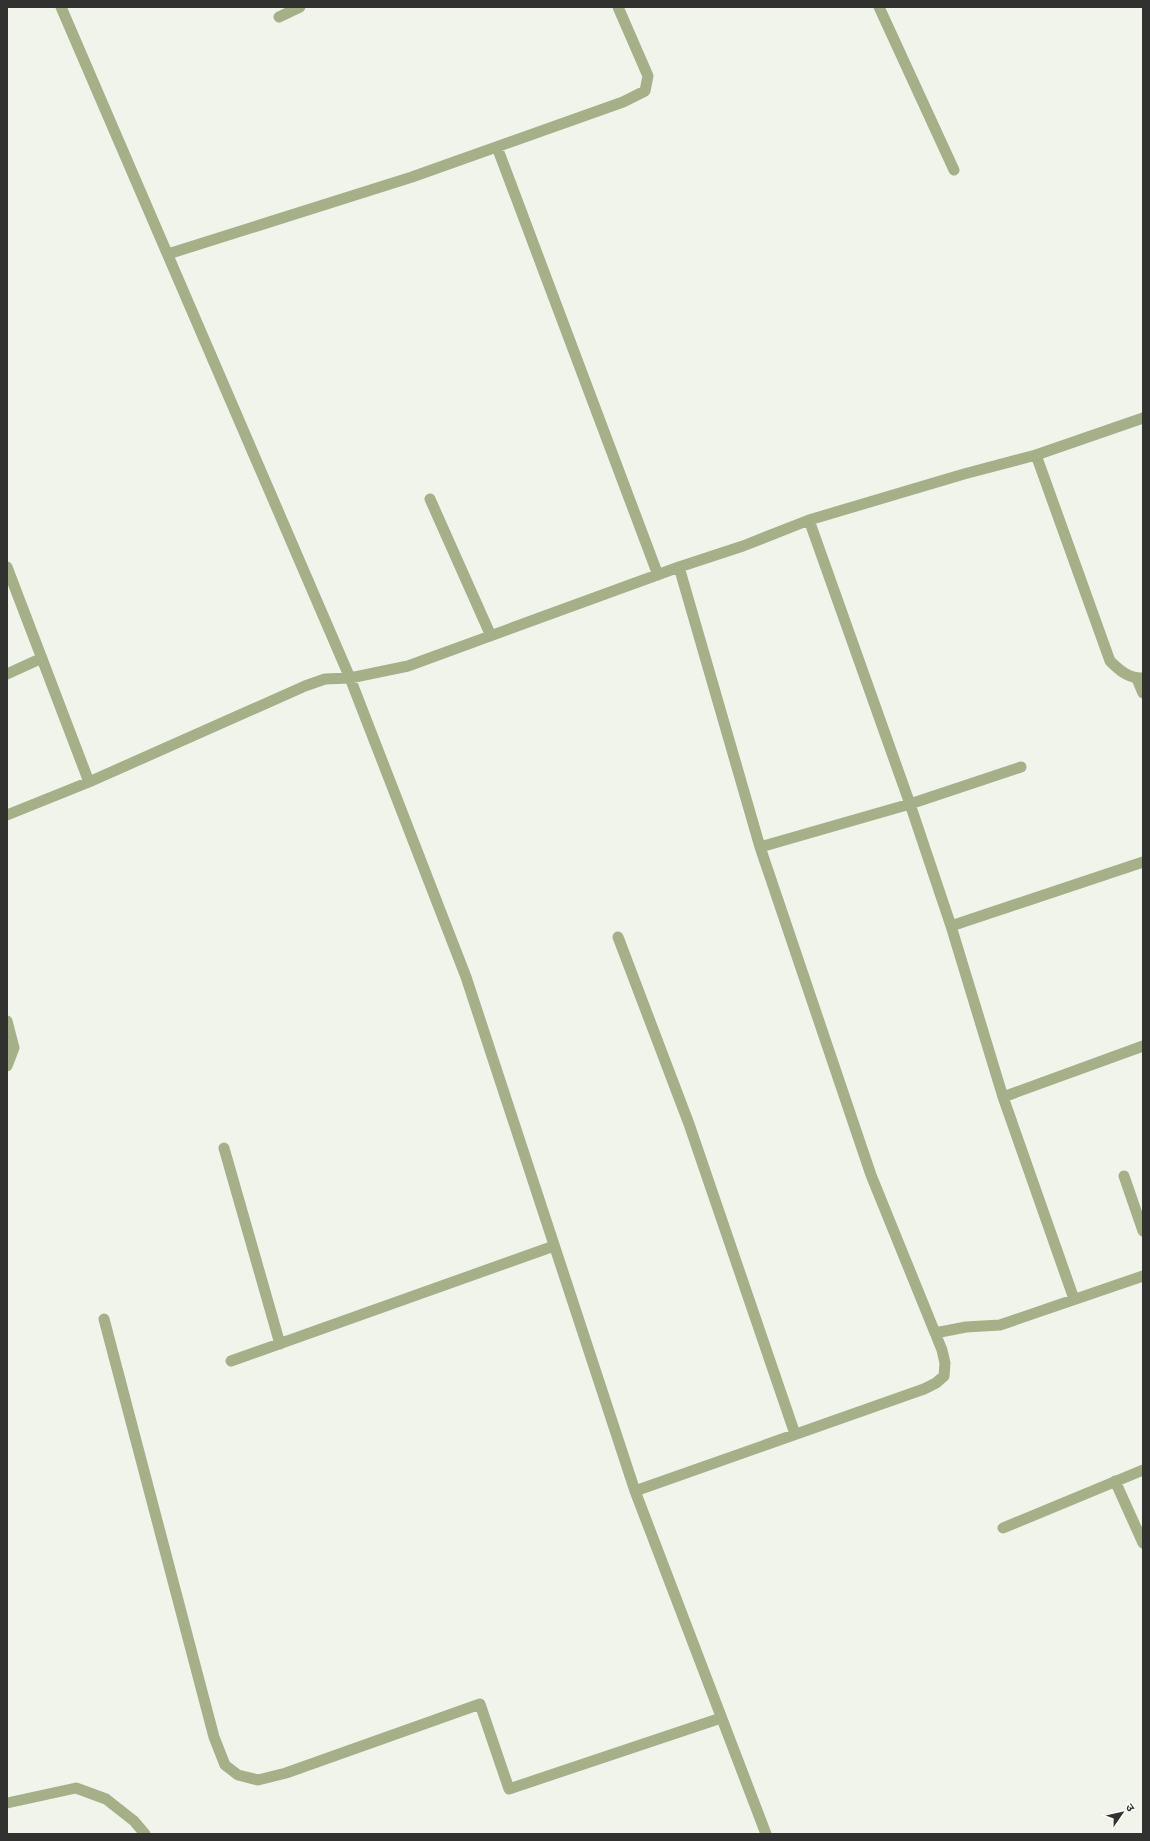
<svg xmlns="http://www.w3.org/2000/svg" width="1150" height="1841" viewBox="0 0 1150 1841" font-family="'Golos Text','Noto Sans Devanagari',sans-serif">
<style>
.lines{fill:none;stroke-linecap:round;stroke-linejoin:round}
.minor{stroke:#a5b089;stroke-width:11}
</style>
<rect width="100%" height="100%" fill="#f1f4eb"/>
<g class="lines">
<path class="minor" d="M61,7l289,671 116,299 169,514 131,343
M879,7l75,163
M279,17l21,-10
M497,147l161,428
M168,254l244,-77 211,-75 22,-11 3,-15 -30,-69
M1036,455l107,-37
M430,499l61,137
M809,520l101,284 41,122 52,171 71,202
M7,567l82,215
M679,567l81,280 150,-43 111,-37
M7,674l35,-16
M1137,679l6,14
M7,815l82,-33 216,-96 20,-7 25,-1 58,-12 271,-99 64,-21 66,-26 155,-46 72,-19 74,206c9,9 19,18 33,17
M951,926l192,-64
M618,937l71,187 106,310
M7,1021l7,27 -7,18
M1003,1097l140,-51
M224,1148l56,196
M1124,1176l19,55
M104,1319l110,418 11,28 13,10 20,5 28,-7 194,-69 29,85 212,-71
M935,1333l31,-6 34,-2 143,-49
M231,1361l323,-115
M1115,1481l28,62
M635,1491l289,-102 12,-6 8,-7 1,-13 -3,-13 -71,-175 -111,-328
M1003,1528l140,-58
M7,1803l69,-15 30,11 28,22 11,13"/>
</g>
<rect width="1150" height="1841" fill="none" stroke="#31322f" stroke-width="16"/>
<g transform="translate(1122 1813) rotate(56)" stroke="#ffffff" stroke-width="3" paint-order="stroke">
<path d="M0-3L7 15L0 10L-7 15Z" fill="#31322f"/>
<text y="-6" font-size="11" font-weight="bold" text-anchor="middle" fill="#31322f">उ</text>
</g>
</svg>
